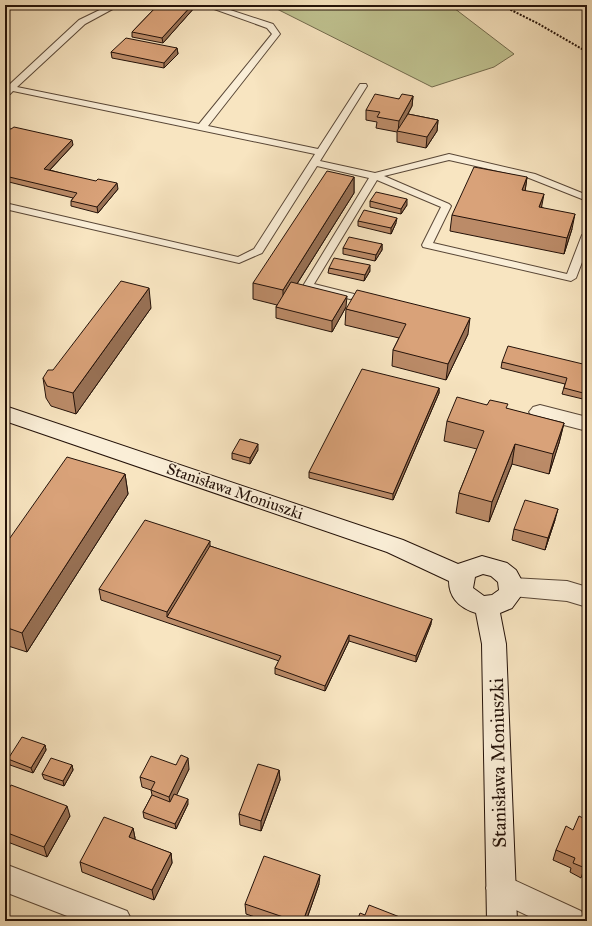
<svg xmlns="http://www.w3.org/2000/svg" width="592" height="926" viewBox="0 0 592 926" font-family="'IM FELL Great Primer',serif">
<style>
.green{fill:#c0c391;stroke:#726a4d}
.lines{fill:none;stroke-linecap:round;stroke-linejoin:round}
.lane-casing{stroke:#594737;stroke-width:2}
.street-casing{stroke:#594737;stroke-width:2}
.secondary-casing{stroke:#241209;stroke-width:2}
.path{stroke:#241209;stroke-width:2;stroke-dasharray:2 1.5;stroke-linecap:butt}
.lane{fill:#faeed7;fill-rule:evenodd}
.street{fill:#faeed7;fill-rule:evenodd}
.secondary{fill:#faeed7;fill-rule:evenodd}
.wall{fill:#bb8b68;stroke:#241209}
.shaded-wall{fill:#987155;stroke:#241209}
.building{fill:#d9a279;stroke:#241209}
.labels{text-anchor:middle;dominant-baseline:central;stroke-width:3;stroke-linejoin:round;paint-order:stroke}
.street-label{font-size:16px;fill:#241209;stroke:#faeed7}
.near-street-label{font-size:19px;fill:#241209;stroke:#faeed7}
</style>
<rect width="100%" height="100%" fill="#f8e5c1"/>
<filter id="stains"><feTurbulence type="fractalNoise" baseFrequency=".005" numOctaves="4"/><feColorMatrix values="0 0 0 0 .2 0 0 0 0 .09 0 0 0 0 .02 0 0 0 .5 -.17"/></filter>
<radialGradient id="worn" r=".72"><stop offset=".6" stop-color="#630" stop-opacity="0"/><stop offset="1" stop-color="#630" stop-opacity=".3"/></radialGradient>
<path class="green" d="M269,5h181l64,49 -20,13 -62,20z"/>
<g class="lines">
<defs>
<path id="lane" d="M110,5h10l-35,19 -68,63 182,37 73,-90 -5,-6 -64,-23h12l58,19 7,10 -72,92 110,23 42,-65h6l1,2 -47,75 55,12 74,-19 86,20 52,21v6l-58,-23 -80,-18 -65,16 65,28 2,2 -18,37 134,31 15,-39 5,-3v17l-11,29 -5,3 -148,-34 -1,-2 19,-38 -64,-27 -63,104 40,10 1,2 -1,2 -4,1 -46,-11 -1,-2 66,-108 -52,-12 -55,87 -23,10 -234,-54v-6l233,54 16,-8 61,-95 -302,-63 -3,3h-5v-10l4,1 70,-65z"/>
<path id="street" d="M540,405l47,12v14l-54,-14 -4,-5 4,-5z
M512,578l55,3 20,6v20l-20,-6 -55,-5 -9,-2 -3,-7 3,-7z
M5,864l122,47 5,10h-52l-75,-29z
M501,874l80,37 5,10h-47l-48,-23 -5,-10 5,-10z"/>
<path id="secondary" d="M5,406l398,134 55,24 24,-8 25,7 9,7 6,11 1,12 -11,15 -12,5 6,31 11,277h-30l-5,-277 -6,-31c-16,-5 -27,-15 -27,-32l-62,-29 -382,-131zM483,574l8,2 7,6 1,8 -7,5 -8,1 -11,-8 2,-11z"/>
</defs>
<use href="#lane" class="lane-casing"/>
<use href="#street" class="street-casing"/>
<use href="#secondary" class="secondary-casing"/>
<path class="path" d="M501,5l38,19 48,28
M5,13l8,-8"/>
<use href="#lane" class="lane"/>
<use href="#street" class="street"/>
<use href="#secondary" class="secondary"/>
</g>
<path class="wall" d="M158,5h37v2l-32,36 -31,-6v-5z
M177,48l1,6 -14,14 -52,-10 -1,-6z
M413,96l-1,10 -4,8 30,6 -1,11 -11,17 -29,-6v-10l-21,-4 1,-6 -11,-2v-10l33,-11z
M5,128l68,17 -23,25 68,19 -20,24 -27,-7v-5l2,-3 -68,-17z
M354,177v16l-57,91 49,23 -14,25 -56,-14v-11l1,-2 -24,-6v-16z
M527,177l-2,14 17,16 30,22 -8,25 -114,-23 2,-16z
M370,201l37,4 -6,9 -31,-7z
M358,221l38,2 -5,11 -33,-8z
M382,244v6l-7,11 -32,-7v-6z
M329,268l41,3 -6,10 -36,-8z
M151,308l-75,106 -25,-8 -5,-8 -3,-20z
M346,309l122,25 -22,46 -54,-14 1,-16 6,-12 -54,-13z
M502,362l85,3v35l-25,-6 3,-10 -64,-16z
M439,388v5l-46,107 -84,-22v-6z
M487,405l20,4 57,14 -5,20 -10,31 -37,-10 -23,58 -33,-9 3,-20 18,-44 -33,-8 3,-20z
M258,450l-8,14 -18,-5v-6z
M587,466v11l-2,-1z
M125,474l3,20 -101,158 -22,-7v-100z
M555,520l-10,30 -33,-10 2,-11z
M210,546l221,78 -15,38 -67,-21 -24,50 -50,-17v-6l4,-7 -178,-61 -2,-11z
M45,745l1,5 -13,23 -23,-8 -2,-6z
M72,765l1,5 -9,16 -20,-7 -2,-5z
M176,765l13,4 -13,26 12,9 -12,25 -32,-11 -1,-6 9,-17 -1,-5 -9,-3 -2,-10z
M279,770l1,10 -19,51 -21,-6 -1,-11z
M5,796l65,20 -23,41 -42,-16z
M587,820v50l-3,-1 -3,9 -11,-6 1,-4 -18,-8 3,-10 17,-20z
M133,828l2,10v2l36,13 1,10 -18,37 -72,-28 -2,-10z
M319,884l-13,37h-39l-21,-7 -1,-10z"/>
<path class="shaded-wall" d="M192,5h3v2l-32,36 -1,-5z
M177,48l1,6 -14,14v-5z
M413,96l-1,10 -14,26 1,-11z
M438,120l-1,11 -11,17 1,-11z
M72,140l1,5 -28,30 -1,-6z
M354,177v16l-71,113v-16z
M527,177l-2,15 -3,-2z
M117,183l1,6 -20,24 -1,-6z
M544,194l-3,16 -2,-3z
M407,199v6l-6,9v-5z
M575,214l-3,15 -8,25 3,-16z
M397,218l-1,5 -5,11v-6z
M382,244v6l-7,11 1,-6z
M370,265v6l-6,10 1,-6z
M149,288l2,20 -75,106 -3,-21z
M347,296l-1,11 -14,25v-11z
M470,318l-2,16 -22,46 2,-16z
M439,388v5l-46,107v-6z
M564,423l-5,20 -10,31 4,-20z
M258,444v6l-8,14v-6z
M515,444l-3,20 -23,58 3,-20z
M125,474l3,20 -101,158 -5,-19z
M558,509l-3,11 -10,30 3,-12z
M210,541v11l-43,65v-5z
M432,619l-1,5 -15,38v-6z
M349,635v6l-24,50v-5z
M45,745l1,5 -13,23 -2,-5z
M188,758l1,11 -18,38 -2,-10z
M72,765l1,5 -9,16 -1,-5z
M279,770l1,10 -19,51v-10z
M188,799v5l-12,25 -1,-5z
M67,806l3,10 -23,41 -3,-10z
M133,828l2,10 -4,9 -2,-10z
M171,853l1,10 -18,37 -2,-10z
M320,875l-1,9 -13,37h-3z"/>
<path class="building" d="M158,5h34l-30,33 -30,-6z
M126,38l51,10 -13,15 -53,-11z
M375,94l24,5 3,-5 11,2 -14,25 -22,-4 3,-5 -14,-2z
M408,114l30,6 -11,17 -30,-6z
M14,127l58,13 -28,29 52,12 2,-2 19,4 -20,24 -26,-6 6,-8 -72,-17v-48l6,1z
M474,167l53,10 -5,13 22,4 -5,13 36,7 -8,24 -115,-23z
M327,171l27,6 -71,113 -30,-7z
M376,192l31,7 -6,10 -31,-8z
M364,210l33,8 -6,10 -33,-7z
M349,237l33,7 -6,11 -33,-7z
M334,258l36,7 -5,10 -36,-7z
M121,281l28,7 -76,105 -26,-7 -4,-8 5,-8h5z
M291,282l56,14 -15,25 -56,-14z
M357,290l113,28 -22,46 -55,-14 13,-26 -60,-15z
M508,346l79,19v29l-23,-6 3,-10 -65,-16z
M362,369l77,19 -46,106 -84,-22z
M457,397l30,8 3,-5 18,4 -2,4 58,15 -11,31 -38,-10 -23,58 -33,-9 25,-62 -37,-10z
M240,439l18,5 -8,14 -18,-5z
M67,457l58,17 -103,159 -17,-6v-82z
M525,500l33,9 -10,29 -34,-9z
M145,520l65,21 -43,71 -68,-23z
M210,546l222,73 -16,37 -67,-21 -24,51 -50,-18 6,-12 -114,-39z
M22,737l23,8 -14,23 -23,-9z
M181,755l7,3 -19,39 -18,-7 4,-8 -15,-5 11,-21 25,9z
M51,758l21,7 -9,16 -21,-7z
M258,764l21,6 -18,51 -22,-7z
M11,785l56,21 -23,41 -39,-15v-36z
M174,794l14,5 -13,25 -32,-12 9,-17 18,7z
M579,816l8,4v41l-2,7 -12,-5 2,-5 -19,-8 10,-24 7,4z
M104,817l29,11 -4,9 42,16 -19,37 -72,-28z
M264,856l56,19 -17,46h-8l-50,-17z
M369,905l41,16h-53l3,-8 5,2z"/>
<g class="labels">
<g class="street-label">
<text transform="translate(235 491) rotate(19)">Stanisława Moniuszki</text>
</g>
<g class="near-street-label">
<text transform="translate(498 763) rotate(-91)">Stanisława Moniuszki</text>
</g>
</g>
<rect width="592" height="926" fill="none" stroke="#f8e5c1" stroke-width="20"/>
<rect x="6" y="6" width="580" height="914" fill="none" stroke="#241209" stroke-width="2"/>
<rect x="10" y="10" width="572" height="906" fill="none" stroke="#241209"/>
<rect width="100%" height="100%" filter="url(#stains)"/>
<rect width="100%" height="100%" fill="url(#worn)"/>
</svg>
